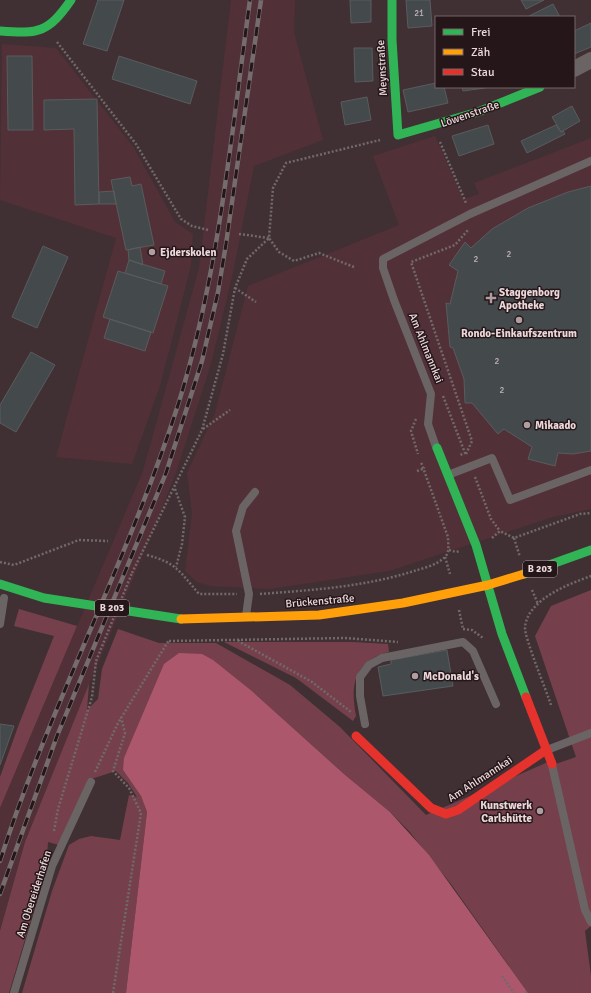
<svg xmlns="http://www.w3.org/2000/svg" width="591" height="993" viewBox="0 0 591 993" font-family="Signika,sans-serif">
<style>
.built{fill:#523037}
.green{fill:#75404c}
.water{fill:#ad576c}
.building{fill:#444a4c;stroke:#5a5b5d}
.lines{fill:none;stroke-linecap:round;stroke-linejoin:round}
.path{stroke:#71696a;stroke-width:2.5;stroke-dasharray:2 2;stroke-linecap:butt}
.lane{stroke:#6b6465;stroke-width:8}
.street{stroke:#6b6465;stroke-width:16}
.fast{stroke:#30b455;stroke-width:9}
.slow{stroke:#ff9f0a;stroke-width:9}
.jam{stroke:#e5322d;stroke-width:9}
.rail-casing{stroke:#756c6d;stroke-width:4.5}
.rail{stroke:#241619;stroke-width:3;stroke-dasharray:9;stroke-linecap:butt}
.path-bridge{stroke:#71696a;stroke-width:2.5;stroke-dasharray:2 2;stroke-linecap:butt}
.poi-dot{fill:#b09da1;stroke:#241619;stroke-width:1.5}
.labels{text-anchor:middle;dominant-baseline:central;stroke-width:3;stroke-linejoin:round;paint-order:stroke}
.number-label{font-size:9px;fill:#c2b4b7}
.shield{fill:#241619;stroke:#b09ea1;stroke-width:1}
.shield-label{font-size:10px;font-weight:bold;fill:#ecd8db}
.street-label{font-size:11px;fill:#ecd8db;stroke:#241619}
.poi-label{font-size:11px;font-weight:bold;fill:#ecd8db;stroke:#241619;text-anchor:start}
</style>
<rect width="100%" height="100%" fill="#403034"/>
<path class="built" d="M231,0h64l-1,32 29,108 -69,26 -21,107 -22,91 -36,112 -150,366 -25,89v-123l143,-337 56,-203z
M2,44l54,4 78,100 41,74 18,12 -2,32 -31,120 -28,78 -76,-7 60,-219 -116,-38z
M435,136l28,63 16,-5 -5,-11 117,-45v371l-38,8 -164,54 -119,18 -59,-3 -14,-4 -12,-11 7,-57 -5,-41 28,-60 33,-127 151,-61 -26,-69z"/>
<path class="green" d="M591,590v336l-6,5 6,45v17h-63l-77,-109 -42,-53 -19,-19 -46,-38 -91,-82 -130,78 18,26 6,16 -21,181h-104l30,-102 17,-46 10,-6 12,-3 29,4 9,-45 8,2 -9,-14 -12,-12 -28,9 -29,65 -11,-3 -2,27 -37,124h-9v-62l25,-89 64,-158 -2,26 11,-11 4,-30 16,-40 41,14h57l74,42 50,42 86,88 122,-53 2,4 26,-9 -41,-121 16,-30z
M19,609l58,17 -77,182v-31l19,-53 35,-88 -40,-10z
M224,642h128l36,2 1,8c-35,8 -39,34 -33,64l-3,5 -57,-43z"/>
<path class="water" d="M179,653l23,1 11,6 40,32 91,82 46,38 39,43 99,138h-402l21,-181 -6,-16 -18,-26 1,-12 40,-94z"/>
<path class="building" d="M98,0h26l-17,51 -24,-7z
M350,0h21v22l-20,1z
M406,0h24l2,26 -24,2z
M521,0h23l-18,9z
M553,4l7,13h-30l-1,-1z
M591,23v24l-17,7v-23z
M354,48h18l1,33 -18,1z
M7,56h25l1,74h-25z
M119,56l78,25 -7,23 -78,-25z
M436,83v4h8l4,16 -40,9 -5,-22z
M462,87h23v1l-22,3z
M367,97l4,23 -26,5 -4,-23z
M97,99l2,105 -24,1 -1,-76 -30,1v-30z
M572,106l8,15 -19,11 -9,-15z
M488,125l6,19 -35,12 -7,-20z
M556,125l5,7 2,-1 2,3 -38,19 -6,-12z
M130,177l2,9 9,-2 13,61 -28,5 -15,-70z
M591,186v265l-18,3 -15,-1 -3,13 -27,-7 4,-12 -28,-18 -6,5 -26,-31h-7l-1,-24 -11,-31 -3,-1 -4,-44 4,1 8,-33 -9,-6 16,-23 6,6 21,-19 36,-21 40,-16z
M114,191l2,13h-17v-12z
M43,246l25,11 -31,71 -25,-11z
M140,247l3,18 -14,-5 -1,-10z
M129,260l36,11 -4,13 -36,-11z
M118,271l50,15 -15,47 -50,-16z
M110,319l41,13 -6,19 -41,-13z
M31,352l24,13 -39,67 -16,-9v-18z
M447,650l6,36 -70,10 -5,-29 13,-3v-4z
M0,724l14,2 -14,39z"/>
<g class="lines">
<path class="path" d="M57,42l79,102 45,75 11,7 16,4
M440,142l26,61
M239,234l30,4
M354,267l-35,-14 -25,8 -15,-9 -10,-14 4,-50 13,-25 94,-23
M235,288l21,14
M443,396l22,57 -5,2
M416,419l-5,12 7,23
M203,429l27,-19
M466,454l6,-13 -61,-179 44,-17 13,-15
M417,471l8,-3
M475,477l16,42 9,12
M175,489l10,28 -3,27 -6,23
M492,538l8,-7 14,7 66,-24 11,-1
M514,538l6,19
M449,550l7,2 4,-1
M147,555c30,8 33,17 52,39h38
M445,557l5,17
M0,562l14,3 65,-25 29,1
M132,573l70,-143 21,-76 12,-66 12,-29 22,-21
M532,590l6,14
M260,594c52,-4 104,-7 154,-23 10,-3 23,-6 31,-14 5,-5 3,-13 3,-20l-27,-75
M459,610l4,19
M463,629l9,1 11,8
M238,640l2,2 72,40 39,30
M169,641l176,-3 53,4
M551,705c-4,-13 -27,-68 -26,-78 3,-28 44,-43 66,-51
M95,772l23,-49 51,-83
M54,831l4,-22 34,-112 4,-36
M502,976l12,17
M113,993l28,-180 -12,-25 -16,-17 12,-38 -4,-16
M525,993l3,-2"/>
<path class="lane" d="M436,447l-8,-23 3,-30 -37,-94 -11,-32v-9l87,-45 121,-53
M448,475l44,-17 18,42 81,-30
M246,616l3,-22 -13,-63 7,-24 12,-15
M0,624l4,-26
M365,724l-5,-28v-19l9,-12 13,-7 81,-16 10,9 23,53
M547,750l44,-17
M552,765l33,145 6,12
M14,993l38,-127 39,-84"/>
<path class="street" d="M574,69l17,-9"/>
<path class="fast" d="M392,0v40l6,95 80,-23 62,-25
M0,31c39,3 48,2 71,-31
M437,448l39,97 26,89 24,63
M524,574l67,-24
M0,584l44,14 137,21"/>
<path class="slow" d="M181,619l138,-4 84,-12 85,-18 36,-11"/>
<path class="jam" d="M526,697l26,67
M356,736l75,72 15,6 12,-4 88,-60"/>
<defs>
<path id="rail" d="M0,861c50,-156 128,-300 178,-456 41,-131 53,-269 72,-405
M0,894l57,-158 109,-263 36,-112 16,-69 8,-48 35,-244"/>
</defs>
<use href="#rail" class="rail-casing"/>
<use href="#rail" class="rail"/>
<path class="path-bridge" d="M96,661l36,-88"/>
</g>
<g class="poi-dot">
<circle cx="152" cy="252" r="4"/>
<path d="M489 292h4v4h4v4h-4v4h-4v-4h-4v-4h4z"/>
<circle cx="519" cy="320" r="4"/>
<circle cx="527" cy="425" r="4"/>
<circle cx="415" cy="676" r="4"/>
<circle cx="540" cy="811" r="4"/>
</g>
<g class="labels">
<g class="number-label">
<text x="419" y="13">21</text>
<text x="509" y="254">2</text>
<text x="476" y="259">2</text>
<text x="497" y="361">2</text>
<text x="502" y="390">2</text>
</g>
<g class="shield">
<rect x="523" y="561" width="34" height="16" rx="3"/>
<rect x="95" y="600" width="34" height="16" rx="3"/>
</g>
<g class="shield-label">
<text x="540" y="569">B 203</text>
<text x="112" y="608">B 203</text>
</g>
<g class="street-label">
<text transform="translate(382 68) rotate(-93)">Meynstraße</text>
<text transform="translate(470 114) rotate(-19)">Löwenstraße</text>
<text transform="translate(426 348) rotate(68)">Am Ahlmannkai</text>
<text transform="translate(320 601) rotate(-5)">Brückenstraße</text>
<text transform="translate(480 779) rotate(-33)">Am Ahlmannkai</text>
<text transform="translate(34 894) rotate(-72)">Am Obereiderhafen</text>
</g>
<g class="poi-label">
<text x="160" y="252">Ejderskolen</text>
<text x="499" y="292">Staggenborg<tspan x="499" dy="13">Apotheke</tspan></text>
<text x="519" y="333" text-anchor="middle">Rondo-Einkaufszentrum</text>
<text x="535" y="425">Mikaado</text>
<text x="423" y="676">McDonald's</text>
<text x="532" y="805" text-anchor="end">Kunstwerk<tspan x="532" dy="13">Carlshütte</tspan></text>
</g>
</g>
<rect x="435" y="16" width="140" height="72" fill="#241619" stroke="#746467"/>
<rect x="443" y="29" width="20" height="6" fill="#30b455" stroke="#746467"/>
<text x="471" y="36" font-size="12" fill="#ecd8db">Frei</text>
<rect x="443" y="49" width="20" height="6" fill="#ff9f0a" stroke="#746467"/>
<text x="471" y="56" font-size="12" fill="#ecd8db">Zäh</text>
<rect x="443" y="69" width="20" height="6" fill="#e5322d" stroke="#746467"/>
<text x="471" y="76" font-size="12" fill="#ecd8db">Stau</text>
</svg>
